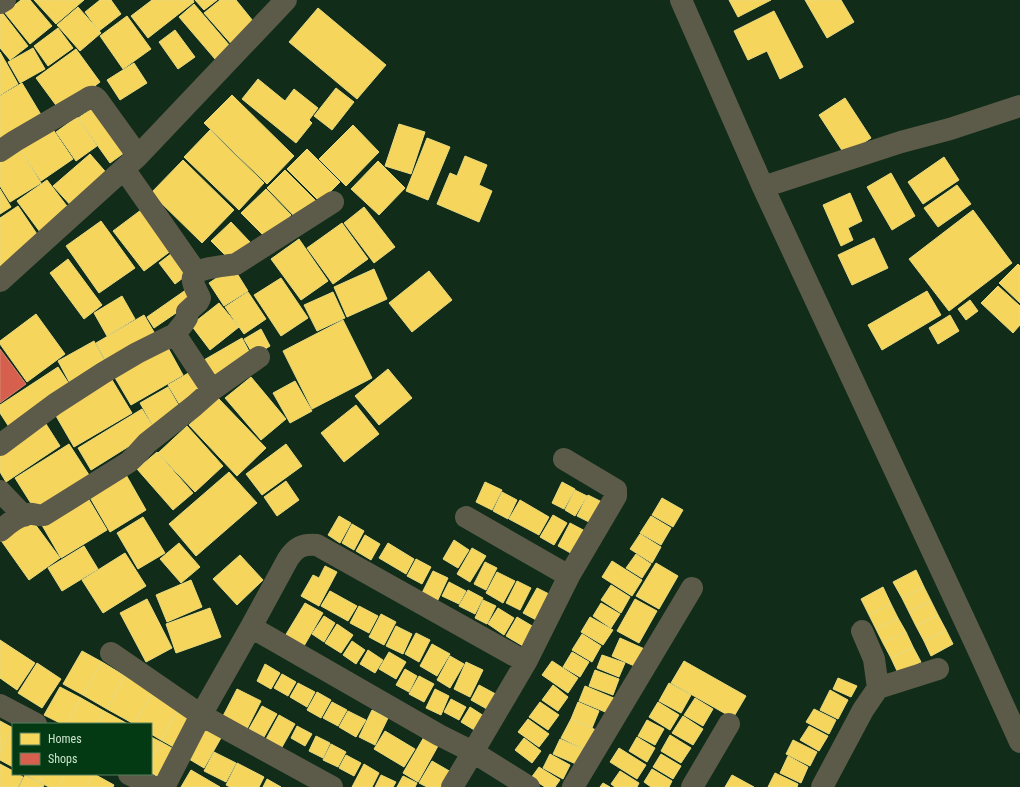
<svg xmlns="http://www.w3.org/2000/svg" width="1020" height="787" viewBox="0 0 1020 787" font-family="'Roboto Condensed',sans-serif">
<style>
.homes{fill:#f6d55c;stroke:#e9da7e}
.shops{fill:#d6604d;stroke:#d28873}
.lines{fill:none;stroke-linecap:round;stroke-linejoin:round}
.minor{stroke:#5c5b49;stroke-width:22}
</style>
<rect width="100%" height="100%" fill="#112d19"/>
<path class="homes" d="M21,0h9l22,26 -22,18 -25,-31z
M34,0h50l-28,24z
M100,0h11l10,14 -22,17 -14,-19z
M152,0h41l1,2 -46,36 -17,-22z
M195,0h22l-13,10z
M220,0h16l21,26 -24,20 -29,-33z
M729,0h42l-33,17z
M805,0h36l13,22 -27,16z
M194,4l36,42 -15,13 -36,-42z
M78,7l23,26 -21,18 -23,-26z
M318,8l68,57 -29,34 -68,-57z
M1,11l27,35 -18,14 -10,-12v-36z
M774,11l29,56 -23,12 -13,-28 -19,9 -14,-29z
M127,16l24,33 -28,20 -23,-33z
M58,28l15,20 -25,18 -14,-20z
M175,30l20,27 -17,12 -19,-27z
M33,48l12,21 -25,14 -12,-21z
M76,49l24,33 -39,30 -25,-34z
M0,52l18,32 -18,11z
M134,63l13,20 -27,17 -13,-20z
M258,79l27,22 9,-12 24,19 -9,12 3,3 -16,20 -54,-44z
M22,83l21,35 -43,26v-48z
M336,88l18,14 -22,28 -18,-14z
M232,95l62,61 -27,28 -63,-61z
M845,98l26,40 -26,17 -26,-40z
M97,105l31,45 -18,13 -32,-45z
M77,117l20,29 -21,15 -20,-29z
M399,124l26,8 -14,42 -26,-8z
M353,125l26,27 -33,34 -27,-27z
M52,128l21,31 -32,22 -21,-32z
M210,130l54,53 -25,27 -55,-53z
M427,138l23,9 -22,53 -22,-9z
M20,149l21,34 -31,19 -10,-16v-25z
M307,149l33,33 -20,20 -33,-33z
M90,154l20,23 -36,32 -21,-23z
M465,156l22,9 -8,20 13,6 -13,31 -42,-18 13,-31 7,3z
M944,157l15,23 -36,24 -15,-22z
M183,160l51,50 -32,33 -51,-50z
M378,161l27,27 -26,27 -28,-26z
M285,170l33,33 -19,18 -32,-33z
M891,173l24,43 -23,14 -25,-43z
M47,180l26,34 -30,22 -26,-35z
M957,185l14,19 -33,23 -14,-19z
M0,189l11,18 -11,7z
M266,189l25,26 -24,24 -26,-26z
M850,193l12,28 -14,7 5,12 -12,6 -18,-41z
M18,206l23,34 -41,28v-50z
M145,207l31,40 -32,24 -31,-40z
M364,207l31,40 -21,16 -30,-40z
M973,210l39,53 -63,48 -40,-52z
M101,221l34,47 -36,25 -33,-47z
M231,222l19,20 -19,19 -20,-20z
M342,223l26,36 -35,25 -26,-36z
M874,238l14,30 -36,17 -14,-30z
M299,239l29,42 -27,19 -30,-41z
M176,250l16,21 -17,13 -16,-21z
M68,259l34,46 -18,14 -34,-46z
M1018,264l2,2v37l-21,-20z
M233,267l15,24 -24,15 -15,-23z
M374,269l13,30 -40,18 -13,-30z
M429,271l23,29 -40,32 -23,-29z
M281,278l27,40 -27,18 -27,-41z
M998,286l22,20v19l-7,8 -32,-30z
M190,287l8,11 -44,30 -7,-11z
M927,291l14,24 -59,35 -14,-25z
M248,292l18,27 -22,15 -19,-27z
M333,292l12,26 -28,13 -13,-26z
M122,296l13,23 -28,17 -13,-23z
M970,300l8,11 -12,9 -8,-11z
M219,303l20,24 -29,23 -19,-25z
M36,314l29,40 -38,28 -27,-38v-3z
M144,315l14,24 -49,28 -13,-24z
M950,315l9,16 -21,13 -9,-16z
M343,320l29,58 -60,31 -29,-58z
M261,329l9,17 -16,10 -10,-17z
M242,338l11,21 -45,25 -11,-20z
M94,341l14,26 -36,20 -14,-26z
M167,346l16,29 -52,30 -17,-29z
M58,367l15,23 -62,40 -11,-17v-8z
M197,368l11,20 -28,17 -12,-20z
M388,369l24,29 -33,27 -24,-29z
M109,375l23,38 -58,34 -22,-38z
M251,377l35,42 -25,21 -36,-42z
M295,381l17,30 -22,12 -17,-30z
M168,387l15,26 -28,16 -15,-26z
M218,398l48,50 -29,28 -48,-51z
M356,405l23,29 -35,28 -23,-29z
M142,409l13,21 -64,40 -13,-22z
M46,424l14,22 -54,36 -6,-10v-18z
M187,426l36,40 -28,26 -37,-39z
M69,444l22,34 -54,35 -22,-35z
M286,444l16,22 -40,29 -16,-21z
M157,452l36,41 -20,17 -36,-41z
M229,472l28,31 -61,53 -27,-32z
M125,473l21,37 -36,22 -22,-38z
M286,481l13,19 -22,16 -13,-19z
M485,482l17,8 -10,20 -16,-8z
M562,482l13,7 -11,20 -12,-6z
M575,490l12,6 -12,20 -10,-6z
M502,492l15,8 -9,19 -15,-8z
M85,493l22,37 -46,28 -22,-38z
M588,495l16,8 -11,21 -16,-8z
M662,498l21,12 -10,17 -21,-12z
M520,500l29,17 -10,18 -30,-16z
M553,515l14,8 -13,22 -14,-8z
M29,516l31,42 -31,22 -29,-41z
M339,516l12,7 -11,20 -12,-8z
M651,516l20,12 -10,17 -21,-12z
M143,517l22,36 -27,16 -21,-36z
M570,523l17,9 -11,24 -18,-10z
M352,524l12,7 -10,19 -12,-7z
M640,534l21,13 -9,16 -22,-14z
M365,535l15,9 -9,16 -15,-9z
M454,540l15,10 -11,18 -15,-9z
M179,543l21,24 -19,16 -21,-24z
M388,543l26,16 -8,15 -27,-16z
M84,546l14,23 -36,22 -14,-23z
M472,548l14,8 -16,26 -13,-8z
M125,553l21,33 -43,27 -21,-33z
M636,554l15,10 -9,14 -16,-10z
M240,555l23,25 -26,25 -24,-26z
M416,559l15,8 -9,17 -15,-8z
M612,561l30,19 -10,16 -30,-19z
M485,562l12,6 -11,22 -12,-6z
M656,563l22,13 -19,33 -23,-13z
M325,566l12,6 -18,34 -18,-10 12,-21 6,3z
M916,570l8,17 -22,11 -9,-16z
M433,571l15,7 -12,26 -16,-7z
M497,572l18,9 -12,22 -17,-10z
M191,580l11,27 -35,15 -11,-27z
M517,581l14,7 -11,22 -14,-7z
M449,582l17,9 -7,13 -17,-8z
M611,585l19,12 -9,16 -20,-13z
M883,587l8,17 -22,11 -8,-16z
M924,587l7,14 -22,11 -7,-14z
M537,588l16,8 -13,26 -17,-9z
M468,590l15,8 -8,16 -16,-8z
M330,591l27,15 -9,15 -27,-15z
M147,599l25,49 -26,14 -26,-49z
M635,599l22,12 -18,32 -22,-12z
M483,600l13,6 -9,18 -12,-6z
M931,601l7,14 -22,11 -7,-14z
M305,603l18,10 -19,33 -19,-10z
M601,603l19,11 -9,14 -18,-12z
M891,604l7,14 -22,11 -7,-14z
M359,606l19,10 -9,17 -19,-10z
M210,608l11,29 -45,16 -10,-29z
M498,608l16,10 -10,17 -16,-11z
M381,614l15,8 -12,23 -15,-8z
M938,615l8,15 -22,11 -8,-15z
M324,616l11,7 -11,19 -12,-8z
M517,617l22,13 -11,19 -22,-13z
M590,617l23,13 -10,15 -22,-13z
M898,618l8,14 -23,11 -7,-14z
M337,624l16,11 -12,18 -16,-10z
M396,626l16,8 -9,20 -17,-8z
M946,630l7,14 -22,12 -7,-15z
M906,632l7,15 -22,11 -8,-15z
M416,633l14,7 -11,22 -14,-8z
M582,634l19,12 -9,16 -20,-12z
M620,638l29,13 -8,18 -29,-13z
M0,640l35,23 -18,27 -17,-12z
M352,641l13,9 -9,14 -13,-9z
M432,644l18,10 -13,22 -17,-10z
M913,647l8,15 -23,11 -7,-15z
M368,650l15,10 -8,13 -15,-9z
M82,651l20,11 -19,33 -20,-11z
M389,652l17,10 -10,17 -17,-10z
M572,652l17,10 -9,15 -17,-10z
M602,655l23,8 -6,14 -22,-9z
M450,656l14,8 -14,24 -13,-8z
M552,661l26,17 -10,15 -26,-18z
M684,661l62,35 -13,22 -62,-35z
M102,662l23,14 -18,33 -24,-14z
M466,662l17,8 -13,27 -16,-8z
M37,663l24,16 -19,29 -24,-15z
M265,664l15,9 -9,16 -14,-8z
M405,669l12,7 -8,16 -13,-7z
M595,670l24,9 -6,16 -24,-9z
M282,674l14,8 -8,14 -14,-8z
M125,676l28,16 -19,32 -27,-15z
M419,676l15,8 -10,18 -15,-8z
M838,678l19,8 -6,11 -18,-8z
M298,683l17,9 -8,15 -17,-10z
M669,683l22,12 -10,18 -22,-12z
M479,685l24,13 -9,15 -23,-13z
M553,685l15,12 -10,14 -16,-11z
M585,686l31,13 -6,15 -31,-13z
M60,687l21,11 -14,26h-5l-18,-9z
M237,689l24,12 -14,28 -24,-13z
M435,689l14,7 -8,19 -15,-7z
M830,690l18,10 -10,19 -18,-9z
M153,692l27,15 -19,33 -10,-6v-10h-17z
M317,692l14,8 -10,18 -14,-8z
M81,698l23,13 -7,13h-30z
M695,698l18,11 -10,17 -19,-11z
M451,699l15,8 -7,13 -15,-8z
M332,702l15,8 -9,16 -15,-8z
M540,702l19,13 -11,15 -19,-13z
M578,702l21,9 -7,17 -21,-9z
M658,702l21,13 -9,15 -21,-13z
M262,706l15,8 -13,23 -15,-8z
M180,707l18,11 -19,32 -18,-10z
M470,707l14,9 -8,15 -15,-9z
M814,709l22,11 -7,14 -23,-12z
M372,710l16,8 -13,27 -16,-8z
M104,711l24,13h-31z
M348,711l18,9 -10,17 -17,-10z
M279,715l16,9 -13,23 -16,-8z
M683,716l20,13 -10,16 -21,-12z
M528,719l21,15 -10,13 -21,-15z
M571,719l25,11 -10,20 -25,-12z
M647,720l17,9 -9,16 -17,-9z
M0,721l13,7 -13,24z
M297,726l15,8 -7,12 -14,-8z
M809,726l19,10 -9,15 -19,-11z
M13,729v38l-13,-7v-8z
M205,729l16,9 -17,30 -15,-9z
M385,731l30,18 -11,18 -30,-18z
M670,735l21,13 -10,15 -20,-12z
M316,736l14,7 -7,15 -14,-7z
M151,737l10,5 -10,17z
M424,737l14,9 -20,36 -15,-9z
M637,737l18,11 -8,14 -18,-11z
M524,738l17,13 -9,12 -17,-13z
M560,739l23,10 -7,15 -23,-10z
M793,740l24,12 -7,14 -24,-12z
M161,742l18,10 -15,28 -13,-7v-14z
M331,744l15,8 -8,15 -15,-7z
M619,748l27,17 -9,14 -27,-17z
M214,752l22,11 -10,19 -22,-11z
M550,754l20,11 -7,14 -20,-11z
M661,754l20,12 -8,13 -20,-12z
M346,755l15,8 -7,13 -15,-8z
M788,756l20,11 -7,16 -21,-10z
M432,761l26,15 -6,11h-25l-8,-4z
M237,763l27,14 -5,10h-29l-4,-2z
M0,764l13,7v3h5l5,3 -5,10h-18z
M364,764l15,9 -7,14h-20z
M539,767l21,13 -5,7h-10l-14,-9z
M652,769l20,12 -3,6h-18l-7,-5z
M191,770l29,17h-39z
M620,771l19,12 -2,4h-22l-4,-3z
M775,773l23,11 -1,3h-29z
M25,774h19l-5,8z
M44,774h21l-7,13h-9l-10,-5z
M65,774h29l-8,13h-28z
M94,774l20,11 -1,2h-27z
M25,775l19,10 -1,2h-24z
M381,775l15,7 -3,5h-18z
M732,775l22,12h-29z
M403,776l14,7 -2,4h-18z
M267,779l14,8h-18z
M603,783l7,4h-10z"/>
<path class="shops" d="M0,349l26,35 -26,19z"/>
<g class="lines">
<path class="minor" d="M681,0l82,187 214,460 43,95
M0,3l5,-3
M0,151l15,-10 72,-42c4,-3 7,-3 10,0l41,57
M124,169l72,103
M763,187l138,-45 49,-13 70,-23
M0,281l138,-125 148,-156
M175,334l37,56
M0,445l55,-41 48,-31 34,-20 38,-19 8,-10 4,-6v-6l11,-10 2,-4c-2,-5 -9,-16 -7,-21 3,-10 34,-11 43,-13l97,-62
M0,491l24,25
M466,517l103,59
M0,531c8,-7 17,-15 28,-17 5,-1 10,2 16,1l85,-53 8,-8 10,-11 47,-37 18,-16 47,-33
M251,627l188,108 34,17 -21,35
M862,631l12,28 4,29
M111,653l90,62 -37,72
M0,705l36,19
M129,774l24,13
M332,787l-131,-72 50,-88 37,-68c8,-12 14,-15 29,-14l209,117
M529,787l-56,-35 53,-90 43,-86 47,-80v-6l-52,-31
M573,787l119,-199
M692,787l37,-63
M822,787l41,-77 15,-22 60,-19"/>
</g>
<rect x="12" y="723" width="140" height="52" fill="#043a13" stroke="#537e5d"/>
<rect x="20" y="733" width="20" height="12" fill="#f6d55c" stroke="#537e5d"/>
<text x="48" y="743" font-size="12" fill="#cae4cc">Homes</text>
<rect x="20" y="753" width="20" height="12" fill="#d6604d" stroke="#537e5d"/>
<text x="48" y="763" font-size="12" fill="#cae4cc">Shops</text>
</svg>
